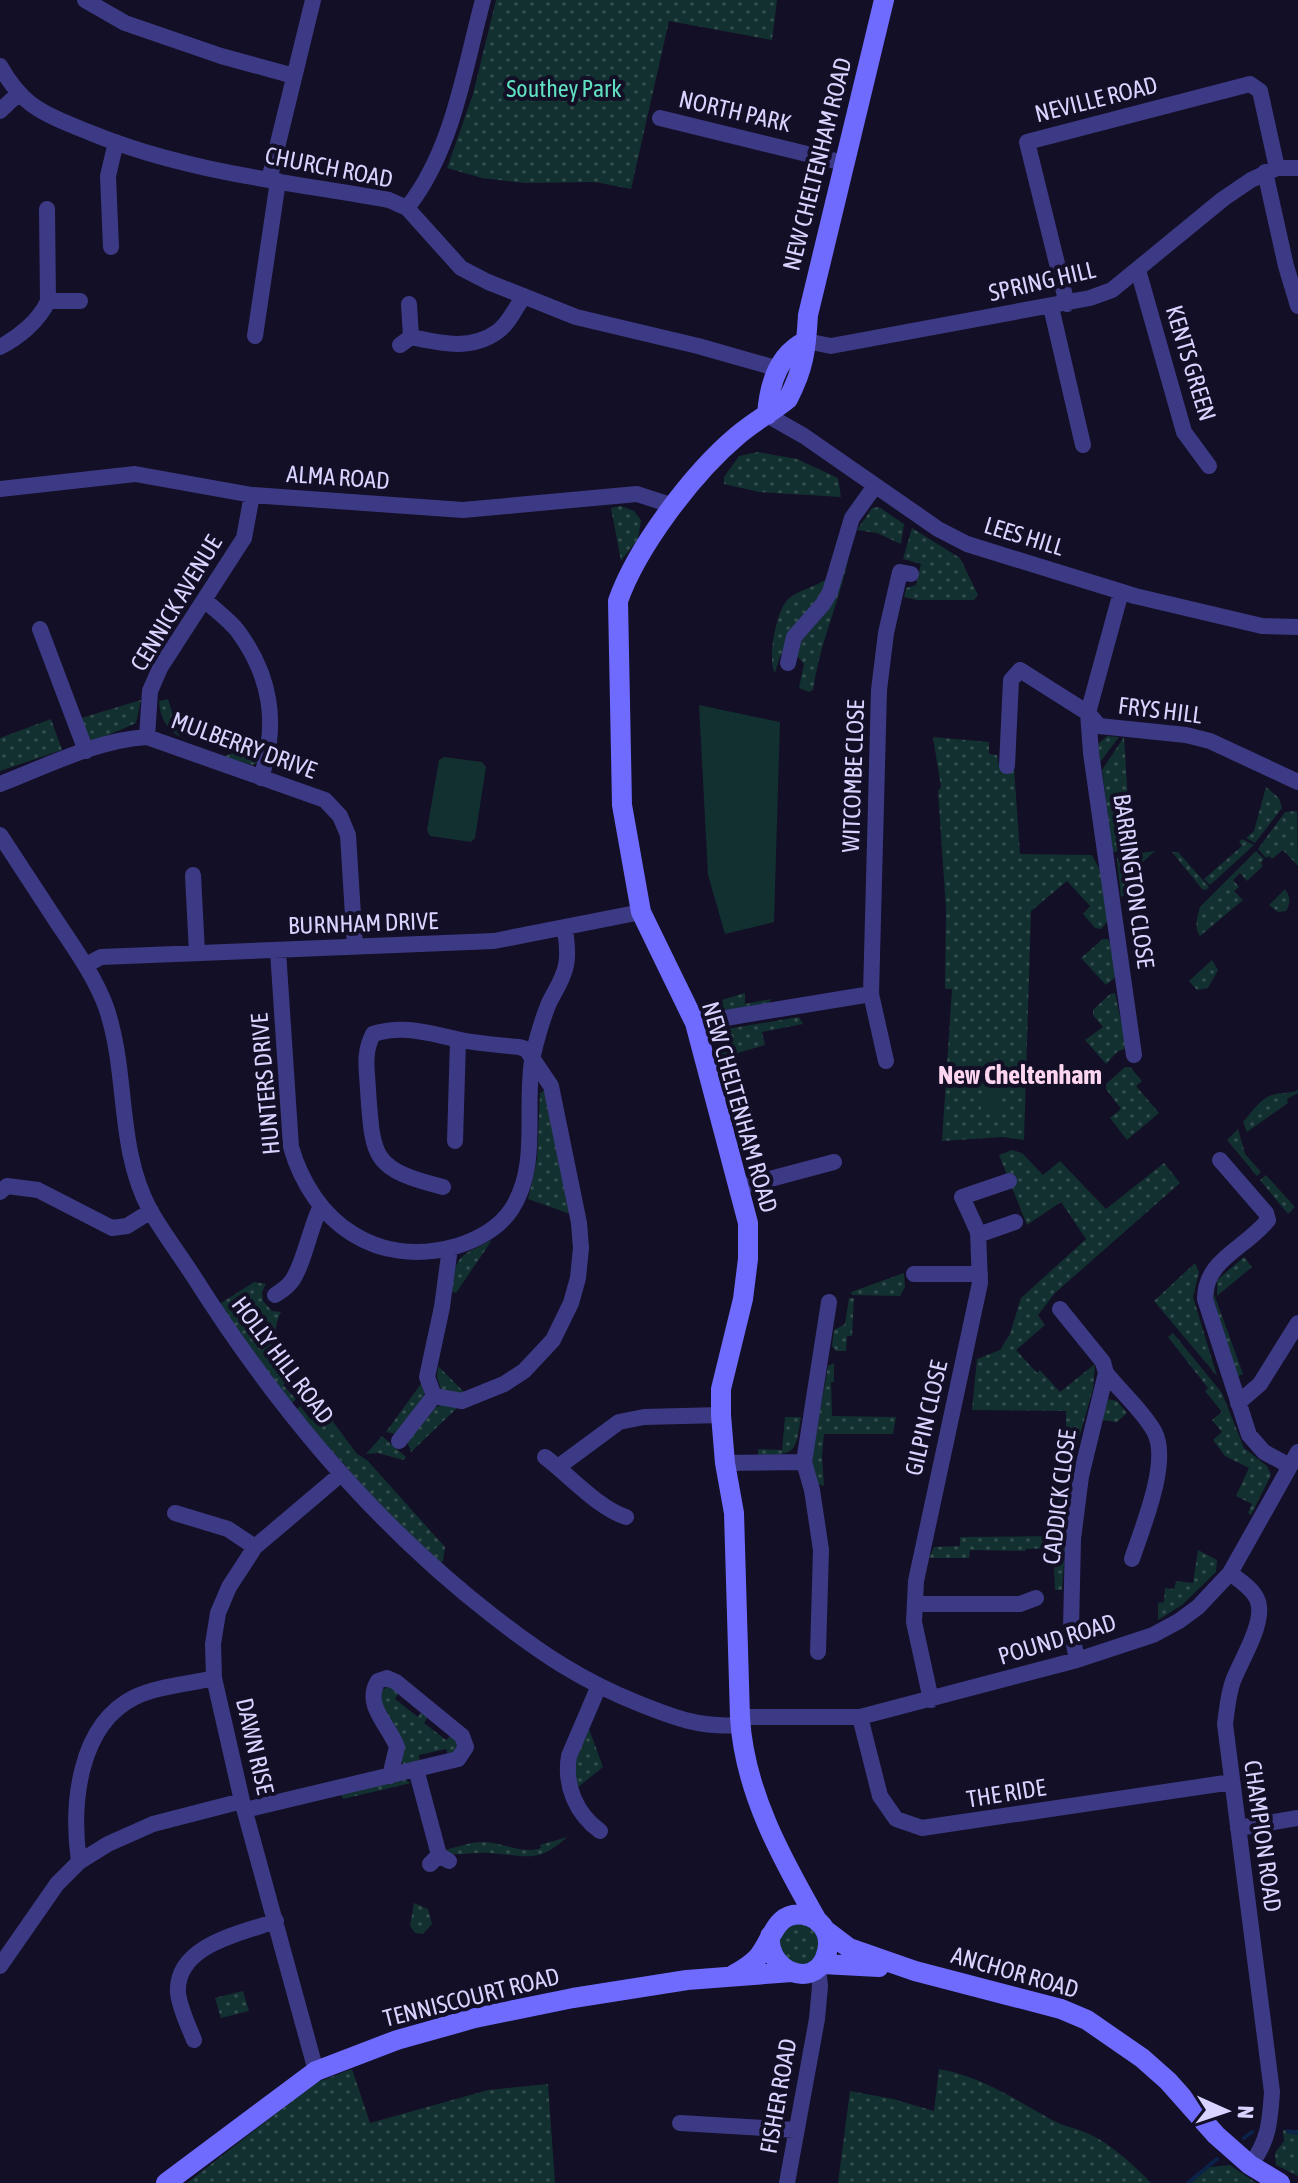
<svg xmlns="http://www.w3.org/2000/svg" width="1298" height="2183" viewBox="0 0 1298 2183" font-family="'Asap Condensed',sans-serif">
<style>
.grass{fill:url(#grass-dots)}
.garden{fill:#12302f}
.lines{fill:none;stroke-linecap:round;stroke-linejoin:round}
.stream{stroke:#0c2248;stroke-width:4}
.street{stroke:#3d3a85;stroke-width:16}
.secondary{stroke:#6f6bff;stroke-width:20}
.labels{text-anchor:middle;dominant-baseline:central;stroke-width:8;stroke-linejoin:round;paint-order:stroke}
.park-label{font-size:24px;fill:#5fe0c0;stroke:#130f26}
.street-label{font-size:24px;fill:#d9d4ff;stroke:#130f26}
.neighbourhood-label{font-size:26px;font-weight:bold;fill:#ffd6f0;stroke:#130f26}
</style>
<defs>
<pattern id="grass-dots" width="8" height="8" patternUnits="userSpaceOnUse" patternTransform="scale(2)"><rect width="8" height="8" fill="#12302f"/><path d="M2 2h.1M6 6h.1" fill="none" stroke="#344d4e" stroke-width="1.8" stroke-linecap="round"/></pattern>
</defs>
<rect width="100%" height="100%" fill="#130f26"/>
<path class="grass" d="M496,0h281l-5,40 -103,-19 -38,168 -36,-7 -70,1 -43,-5 -35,-10 26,-74z
M758,452l39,7 41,19 3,19 -82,-5 -35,-8v-7l15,-21z
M621,506l13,5 7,9 -3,19 -17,22 -10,-53z
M879,507l25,17 -3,20 -24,-11 -20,-3 15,-22z
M912,528l48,30 18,37 -4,5h-57l-13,-3 2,-9 10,-3 5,-21 -18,-5z
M847,556l1,5c-10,44 -29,85 -35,129l-4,2 -10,-4 5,-24 -7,-8 1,-15z
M828,578c-10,36 -43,53 -53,95 -8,-13 1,-62 13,-74 10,-9 28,-12 40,-21z
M168,699l12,38c-14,-8 -20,-20 -21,-36z
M141,700l-5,23 -41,18 -7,-2 -10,-20z
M51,719l11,31 -62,21v-33z
M1107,736l12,1 -21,28v-21z
M933,737l56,5v12l8,1 2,11 15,2 6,86 72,1 9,17 7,49 -7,8 -6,-1 -12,-14 7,-8 -23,-25 -36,30 -7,229 -21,-3 -61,4 10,-152h-7l1,-80 -8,-118 3,-4z
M1124,737l7,112 -16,3 -3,-1 -10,-81z
M265,742l-5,19 -7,4 -31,-8z
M1266,787l13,11 3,10 -27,35 -9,-5 8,-7z
M1297,811l1,55 -15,-16 -11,9 -3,-3 -3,2 -8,-9 27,-37z
M1242,839l12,6 -44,40 -6,-6 38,-33 -3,-4z
M1155,851l-31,28 2,16 -5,2 -4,-38 2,-3z
M1256,851l8,8 -3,4 2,3 -16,15 -7,-8 -7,7 6,7 -5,4 9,9 -43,36c-6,-8 -3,-19 0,-29z
M1172,852h6l31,35 -3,3 -4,-1z
M1285,889c5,7 6,14 1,22l-8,1 -9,-7z
M1103,939h5l5,8 3,30 -10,8 -25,-27z
M1212,960l6,10 -10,18 -11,2 -8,-9z
M745,993v11l26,-5 -2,4 -56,9 -6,-3 -3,-6 4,1z
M1115,993l11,52 -1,4 -7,2 -12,13 -21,-24 18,-13 -10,-12v-5l17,-16z
M799,1017l4,7 -41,8 3,13 -44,13 -7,-21 7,-7z
M1125,1067h5l12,14 -6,5 23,27 -32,27 -17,-22 11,-9 -15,-20v-5z
M545,1090l28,125 -45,-16 9,-40 3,-66z
M1298,1090v3l-11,6 1,4 -41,29 -4,-10c8,-9 18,-24 29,-27 9,-3 17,-1 26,-5z
M1238,1129l7,25 16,18 -4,4 -30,-36z
M1012,1150l10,3 21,22 17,-14 46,48 58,-46 16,20 -125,110 -17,22 7,10 -29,25 21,23 3,-3 20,22 35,-28 -2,25 -22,77 -9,1v-19h4v-37l-94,-1 5,-51 23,-9 10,-16 11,-36 65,-59 -25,-37 -34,23 -28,-70z
M1266,1175l29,32 -7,7 -28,-34z
M492,1240l-36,53 -6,-2c7,-37 8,-34 42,-51z
M1244,1257l8,10 -35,29v-16z
M1195,1263l4,9 -6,25 24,79 -63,-75z
M904,1273l1,14 -5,9 -48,-1 -1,-3z
M254,1282l12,2 -4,8 1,9 9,10 9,1c-13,25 1,42 14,64l-12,9 13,14 -5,5 -73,-99z
M1215,1284l-1,10 29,80 -6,3 -25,-83z
M849,1298h5l-2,38h-5l-1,15h-10l-4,-5 2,-16 11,-6z
M1173,1333l49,60 22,55 23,18 4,9 -20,40 -3,-2 4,-9 -16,-8 13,-28 -24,-12 -12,-16 9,-8 -10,-12 10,-8 -17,-21 3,-3 -40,-51z
M834,1363v19h-3l1,34 64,1 -3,17h-69l-2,22 2,30 -6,-2 -7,-23 17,-95z
M438,1366l27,27 -14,1 -10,-5 -4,-12z
M423,1381l2,18 -29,35 -10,-2z
M1108,1399l9,2 10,12 -10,9 -16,-2z
M442,1405h15l-1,4 -45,43 -4,-11 26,-33z
M300,1406l11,14 14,-9 32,43 10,6 78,87 -2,14 -5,5 -30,-29 -112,-127z
M785,1417h16c-6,38 -5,37 -43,38v-6l24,1z
M382,1436l24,21 -3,3 -25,-7 -12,1z
M1059,1482l9,2 2,7 -8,99h-7l-2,-42 -27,1 -1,2 -55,-1 -1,8h-40l5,-11 26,-1v-9l96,-1z
M1198,1550l19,10 -1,12 -34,33 -24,15v-17l6,-1 1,-14 9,1 2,-8 17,2z
M389,1686l11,5 -5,8 23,18 5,-8 6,6 -5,8 22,17 6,-6 9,9 -12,14 -3,-8 -27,6 1,9h-17l-24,-63 3,-11z
M588,1726l15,41 -26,21 -3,-24z
M403,1779l8,4 -68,16 -2,-5z
M567,1837c-29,28 -43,18 -78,16 -13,-1 -26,2 -39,1l-5,-4c12,-3 25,-8 38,-8 20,0 38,13 58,6l-1,-3z
M414,1903l14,6 4,15 -9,10 -8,-1 -5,-7z
M789,1922l25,4 8,19 -10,17 -15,4 -17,-9v-27z
M243,1991l6,20 -28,7 -6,-20z
M352,2069l18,54 118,-33 60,-6 7,99h-368l128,-100z
M939,2069c42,7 77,31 113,51 11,6 24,8 35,13 23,10 47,32 64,50h-313l12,-92 43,8 41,12z
M1283,2130h15v46l-22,-11 -1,-12 9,-12z
M1230,2165l26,18h-66l20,-16z"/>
<path class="garden" d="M699,705l81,17 -6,200 -49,12 -17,-59z
M444,757l38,5 4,5 -11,71 -4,4 -41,-6 -3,-6 12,-70z
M984,1069l19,1 -2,41 -20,-1z"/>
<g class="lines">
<path class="stream" d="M1288,2131l10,2
M1244,2138l8,-6
M1188,2183l29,-24"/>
<path class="street" d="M85,0l40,23 96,33 73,20
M0,66c8,14 18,28 31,38 18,13 40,21 60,29 95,39 197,49 298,67l18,8 54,60 27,14 88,35 122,29 81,23
M0,111l19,-18
M660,118l184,45
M1265,172l21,94 12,40
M269,180l44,-180
M407,208c46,-58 57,-138 76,-208
M111,247l-3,-71 8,-34
M1138,270l46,162 25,34
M48,301h32
M1067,304l-40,-162 223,-58 10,7 17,77
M1051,307l32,138
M255,336l23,-155
M411,337c29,6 59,14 86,-5 11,-7 19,-25 27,-36
M806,341l25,5 259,-48 22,-8 111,-91 28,-19 26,-12h21
M400,345l11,-8 -2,-33
M0,347c19,-10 39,-26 48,-46l-1,-92
M767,415l37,21 134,93 29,15 168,52 127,30 36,1
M0,489l135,-15 117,21 211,15 174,-16 37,12
M1121,592l-33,121 3,40 43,302
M205,600c10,10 23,19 32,30 35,47 41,94 24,148
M40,629l46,122
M788,663l6,-26 29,-33 7,-12 22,-74 23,-32
M147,737l3,-46 10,-23 84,-130 8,-43
M1007,766l4,-86 9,-10 68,43 11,13 87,9 24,6 88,41
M0,784c47,-18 97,-44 147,-47l178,63 15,16 8,19 7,112
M0,835c19,29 38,58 57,87 18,27 38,55 49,85 23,67 10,140 44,203 13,23 30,45 44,67 81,128 179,246 299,339 49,38 89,65 147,88 35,14 61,24 100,21
M193,875l4,78
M278,951l13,196c22,76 86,122 166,99 22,-7 41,-17 54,-36 30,-45 12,-105 22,-155 4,-17 9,-35 16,-52 6,-12 15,-25 17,-38 3,-12 0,-25 -1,-37
M86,965l15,-8 393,-16 147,-29
M695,1023l176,-29
M886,1061l-15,-67 8,-304 7,-57 14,-61 11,2
M455,1141l3,-101
M1220,1160l46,53 2,7c-23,29 -63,39 -63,79l44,136 15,17 26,14
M443,1187c-71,-18 -70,-28 -75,-97 -1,-22 -5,-36 5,-56 32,-10 57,0 88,6 20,4 39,5 58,7l7,2 25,37 28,137 2,25 -3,30 -7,25 -18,37 -29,31 -20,13 -42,17 -28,-5 -7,-19 15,-70 8,-59
M740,1187l94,-25
M0,1192l7,-6 31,4 74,38 15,-2 24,-15
M978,1235l37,-13
M914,1274h66
M275,1295c5,-3 12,-8 16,-13 12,-15 19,-54 29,-74
M1060,1309l43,53 3,11 -25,103 -8,63 -2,90 6,31
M1106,1373c15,19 36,37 48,58 17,30 -12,97 -22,128
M1238,1403l22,-19 38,-61
M399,1441l35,-45
M545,1457c24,18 53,51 81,60
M725,1463l79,-1
M558,1467l61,-45 25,-5 77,-2
M175,1513l53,16 27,18
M1230,1573c9,7 22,15 27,26 10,21 -16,61 -24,82 -5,14 -6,29 -8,43l47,368c-2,29 -3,49 -22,73
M915,1604h105l16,-6
M818,1652l3,-102 -9,-60 -8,-28 25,-160
M598,1688l-29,68c-5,29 7,58 31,75
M931,1700l-17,-78 2,-41 64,-298 -2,-51 -16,-35 47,-16
M740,1717h120l217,-57 76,-25 26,-14 19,-14 32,-34 68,-121
M860,1717l20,79 16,23 26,9 310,-46
M416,1769l23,86
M245,1810l213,-51 8,-12 -4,-11 -66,-54 -9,-4 -9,3c-15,24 11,44 19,66l-7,29
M1238,1828l60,-10
M79,1862c-8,-57 -1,-137 56,-165 23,-11 54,-13 79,-19
M430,1864l9,-9 10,6
M0,1966l57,-82 22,-22 29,-18 45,-20 89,-23
M194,2040c-6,-15 -14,-31 -16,-47 -3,-48 64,-60 98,-72
M316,2071l-74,-270 -28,-123 -1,-34 5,-31 11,-26 26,-40 86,-73
M680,2123l116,7
M787,2183l30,-164 3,-33 -2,-18"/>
<path class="secondary" d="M767,415c2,-29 11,-61 39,-74
M818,1922c-36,-63 -74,-131 -78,-205l-6,-204 -9,-50 -4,-48v-26l22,-90 5,-40v-36l-53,-200 -54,-111 -19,-107 -4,-204c19,-54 75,-128 119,-165 16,-14 35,-24 51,-37 16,-31 18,-49 20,-84l76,-315
M824,1929l25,19 66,23 146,38 26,11 55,38 26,23 48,54 34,30 30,18
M822,1964l57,3
M733,1975c9,-5 18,-10 25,-18 14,-16 17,-47 46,-42 8,1 15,6 20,13 6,10 5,20 1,30 -13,31 -58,13 -55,-22
M166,2183l150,-112 81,-31 78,-22 98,-20 114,-18 105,-8"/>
</g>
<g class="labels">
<g class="park-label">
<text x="564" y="88">Southey Park</text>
</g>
<g class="street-label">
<text transform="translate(1096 99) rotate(-14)">NEVILLE ROAD</text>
<text transform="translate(735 111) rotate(13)">NORTH PARK</text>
<text transform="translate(817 164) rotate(-76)">NEW CHELTENHAM ROAD</text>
<text transform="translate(329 167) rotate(11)">CHURCH ROAD</text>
<text transform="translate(1042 281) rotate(-13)">SPRING HILL</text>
<text transform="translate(1191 363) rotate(73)">KENTS GREEN</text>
<text transform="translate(338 477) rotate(4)">ALMA ROAD</text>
<text transform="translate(1024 536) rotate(17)">LEES HILL</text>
<text transform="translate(176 603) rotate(-59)">CENNICK AVENUE</text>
<text transform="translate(1160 710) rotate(7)">FRYS HILL</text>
<text transform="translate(244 745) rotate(20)">MULBERRY DRIVE</text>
<text transform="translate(853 776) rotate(-88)">WITCOMBE CLOSE</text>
<text transform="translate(1134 881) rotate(82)">BARRINGTON CLOSE</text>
<text transform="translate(363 923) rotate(-2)">BURNHAM DRIVE</text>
<text transform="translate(265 1084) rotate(-95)">HUNTERS DRIVE</text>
<text transform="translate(740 1107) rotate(74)">NEW CHELTENHAM ROAD</text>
<text transform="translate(283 1360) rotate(53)">HOLLY HILL ROAD</text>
<text transform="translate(926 1418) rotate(-77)">GILPIN CLOSE</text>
<text transform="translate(1059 1497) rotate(-83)">CADDICK CLOSE</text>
<text transform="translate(1057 1639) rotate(-17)">POUND ROAD</text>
<text transform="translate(255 1746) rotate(77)">DAWN RISE</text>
<text transform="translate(1006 1793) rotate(-9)">THE RIDE</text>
<text transform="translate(1263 1836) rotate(82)">CHAMPION ROAD</text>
<text transform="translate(1015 1972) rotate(16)">ANCHOR ROAD</text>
<text transform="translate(471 1997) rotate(-14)">TENNISCOURT ROAD</text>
<text transform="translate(778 2096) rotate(-80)">FISHER ROAD</text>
</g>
<g class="neighbourhood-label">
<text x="1020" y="1075">New Cheltenham</text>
</g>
</g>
<g transform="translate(1226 2111) rotate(93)" stroke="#130f26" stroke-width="6" paint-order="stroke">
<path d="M0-6L14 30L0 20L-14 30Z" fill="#d9d4ff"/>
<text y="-12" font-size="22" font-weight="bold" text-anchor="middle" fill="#d9d4ff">N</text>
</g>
</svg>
